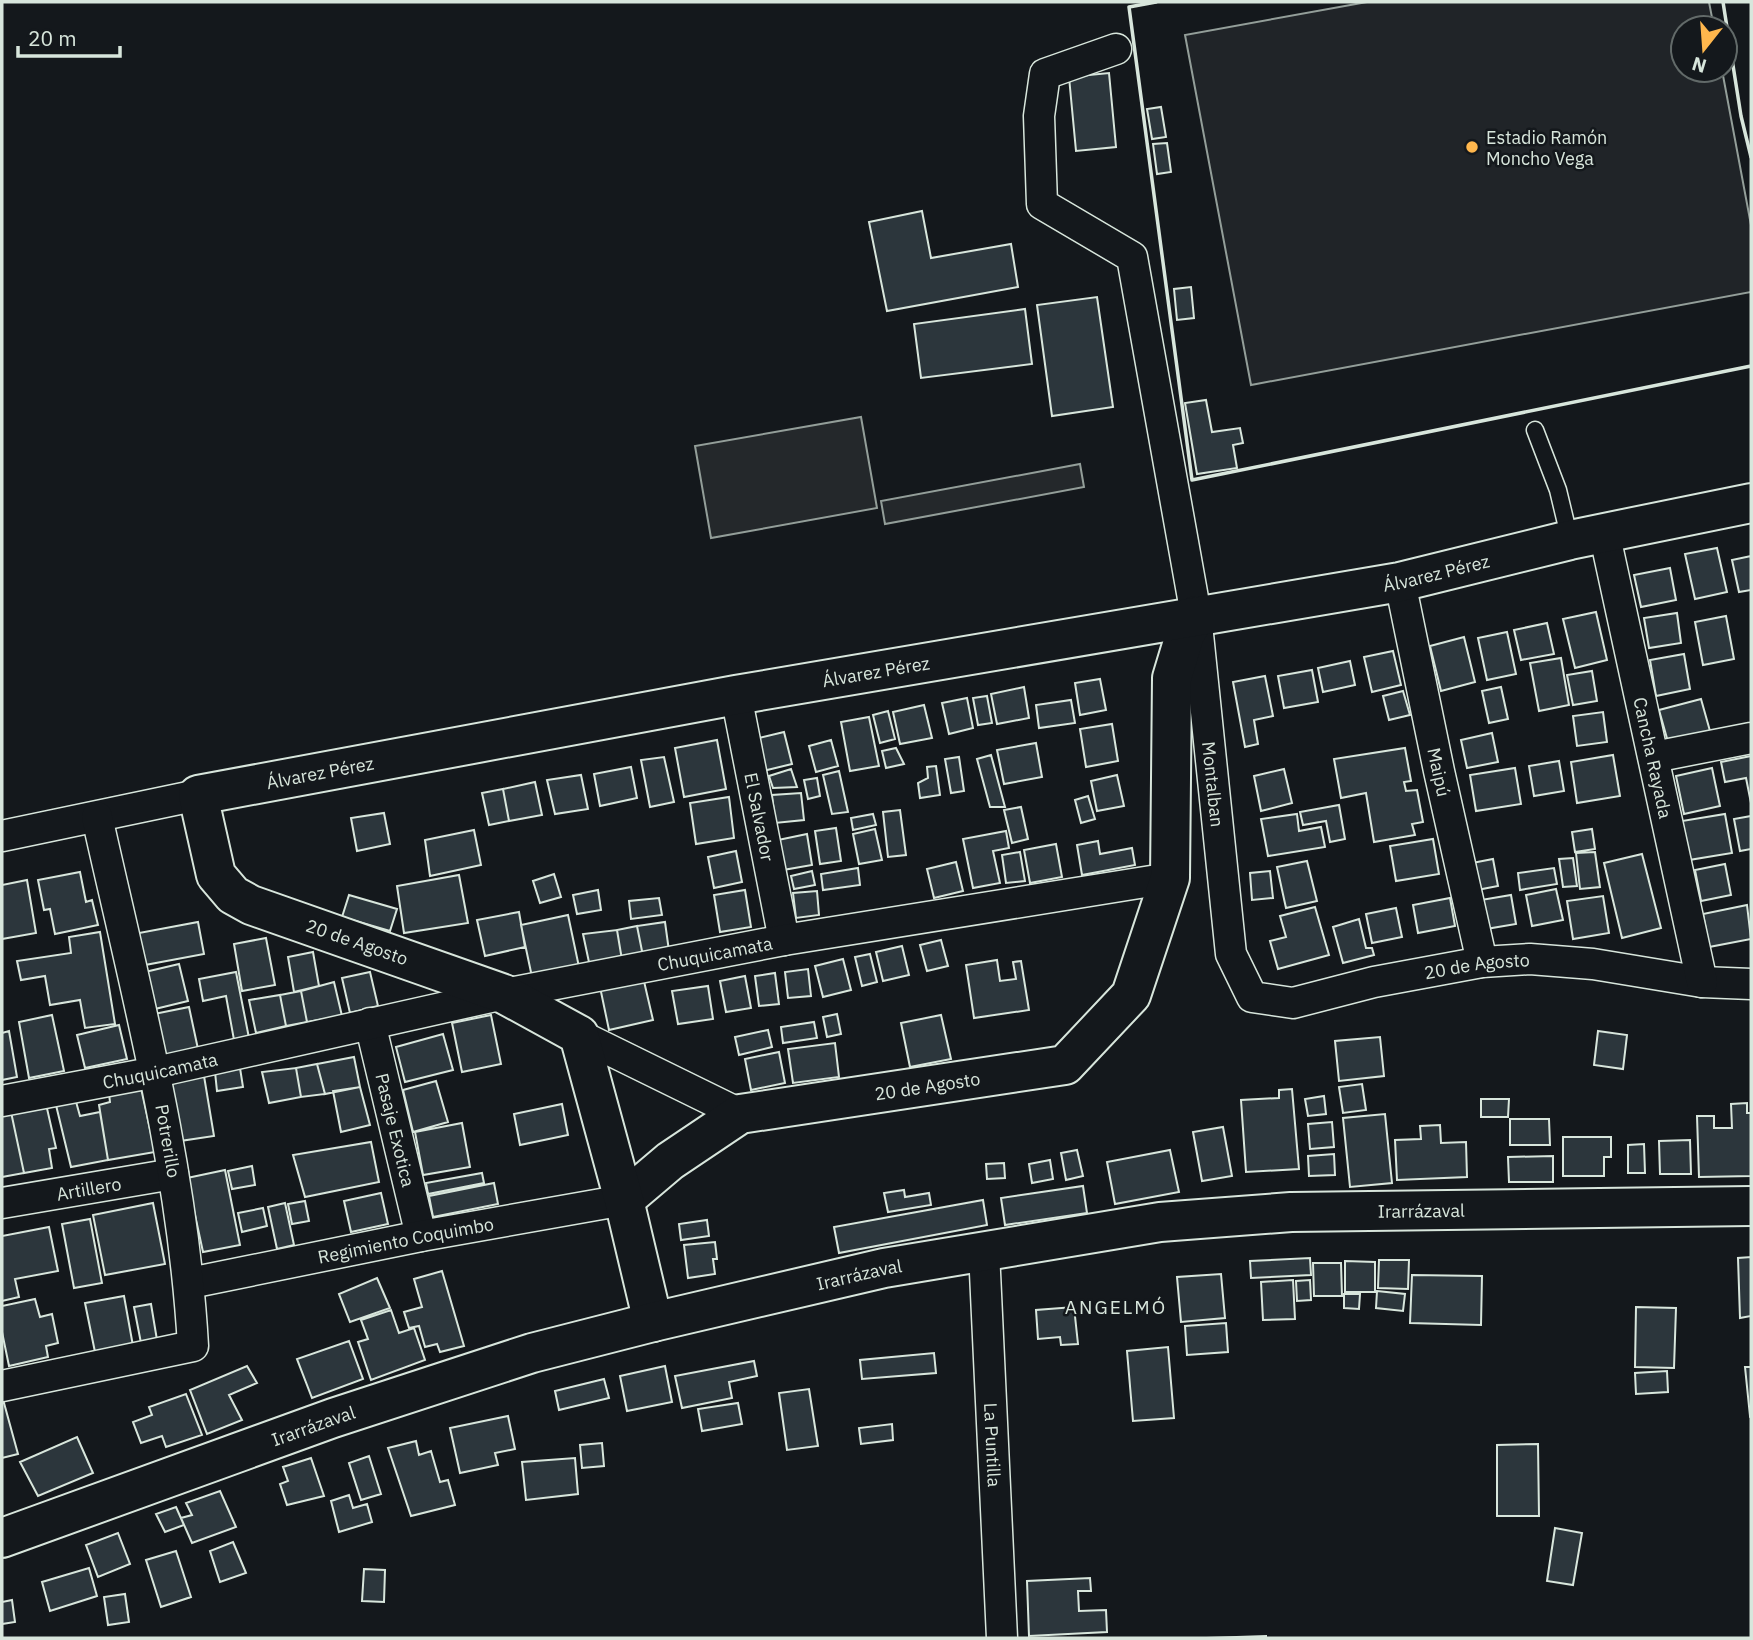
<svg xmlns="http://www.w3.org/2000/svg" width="1753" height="1640" viewBox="0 0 1753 1640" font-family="'IBM Plex Sans',sans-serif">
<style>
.grass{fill:#202428;stroke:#939e99;stroke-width:2}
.parking{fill:#24282b;stroke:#939e99;stroke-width:2}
.building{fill:#2c363c;stroke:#d8e6dc;stroke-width:2}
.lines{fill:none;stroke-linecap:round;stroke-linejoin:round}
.lane-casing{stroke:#d8e6dc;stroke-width:19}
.street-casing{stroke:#d8e6dc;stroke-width:33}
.secondary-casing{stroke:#d8e6dc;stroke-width:42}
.primary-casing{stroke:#d8e6dc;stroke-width:42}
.lane{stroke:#14181c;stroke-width:16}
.street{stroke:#14181c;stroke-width:30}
.secondary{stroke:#14181c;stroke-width:38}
.primary{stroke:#14181c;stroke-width:38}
.wall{stroke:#d8e6dc;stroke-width:3.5}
.poi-dot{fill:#ffb74d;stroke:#14181c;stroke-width:2.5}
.labels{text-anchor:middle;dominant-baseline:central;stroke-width:5;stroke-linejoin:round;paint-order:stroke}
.poi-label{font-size:18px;fill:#d8e6dc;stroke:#14181c;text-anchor:start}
.street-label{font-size:18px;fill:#d8e6dc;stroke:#14181c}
.neighbourhood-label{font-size:19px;letter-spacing:2px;fill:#d8e6dc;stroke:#14181c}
</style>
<rect width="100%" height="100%" fill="#14181c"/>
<path class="grass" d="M1367,2h342l5,26h-31v42h39l29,155v67l-500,93 -66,-350z"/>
<path class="parking" d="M861,417l16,91 -166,30 -16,-92z
M1080,464l4,23 -199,37 -4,-23z"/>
<path class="building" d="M1109,73l7,74 -40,4 -7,-74z
M1161,107l5,30 -14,2 -5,-30z
M1167,143l4,29 -14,2 -4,-30z
M922,211l9,47 80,-14 7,43 -131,24 -18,-89z
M1191,287l3,31 -17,2 -3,-31z
M1097,297l16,110 -61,9 -15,-111z
M1025,309l7,55 -111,14 -7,-54z
M1206,400l6,32 28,-4 3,15 -10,2 4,23 -40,6 -12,-71z
M1717,548l10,44 -32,7 -10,-45z
M1751,556v34l-12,2 -7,-32z
M1670,568l6,32 -35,7 -7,-32z
M1596,612l11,48 -32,8 -12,-49z
M1677,613l4,30 -32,5 -5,-30z
M1726,616l8,43 -31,6 -8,-43z
M1547,623l7,31 -33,6 -7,-30z
M1507,632l9,42 -29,6 -9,-42z
M1464,637l11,45 -34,9 -11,-45z
M1393,651l8,34 -29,7 -8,-35z
M1684,654l6,35 -34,7 -6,-36z
M1561,658l8,47 -30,6 -9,-48z
M1350,661l5,24 -32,7 -5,-24z
M1312,670l6,32 -34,6 -6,-32z
M1592,671l5,30 -24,4 -6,-30z
M1265,676l8,40 -19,4 4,24 -13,3 -12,-65z
M1100,679l6,31 -26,5 -5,-32z
M1024,687l5,31 -32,6 -6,-30z
M1501,687l7,32 -19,4 -7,-32z
M1403,691l7,24 -21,5 -6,-24z
M987,696l5,27 -14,2 -5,-27z
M967,698l6,30 -24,6 -7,-31z
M1701,699l9,32 -42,11 -9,-32z
M1071,700l4,23 -36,5 -3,-23z
M924,705l8,33 -32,6 -7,-32z
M888,711l7,28 -15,4 -7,-28z
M1603,712l4,30 -30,4 -4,-30z
M869,717l10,49 -29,5 -9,-49z
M1112,724l6,37 -32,6 -6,-38z
M784,732l8,32 -29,7 -8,-32z
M1492,733l6,29 -31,6 -6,-28z
M717,740l9,49 -42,8 -9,-49z
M831,740l7,26 -22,6 -7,-26z
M1036,743l6,34 -38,7 -7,-34z
M896,748l8,16 -18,4 -4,-17z
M1405,748l6,33 -7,1 2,9 11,-1 6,32 -11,2 3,11 -41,7 -8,-49 -25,5 -7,-39z
M991,755l14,52h-15l-13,-48z
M1613,755l7,41 -43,7 -6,-41z
M1751,756v47l-5,-25 -21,4 -4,-20z
M664,757l10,45 -24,5 -9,-47z
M959,757l5,34 -13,2 -6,-34z
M1559,761l5,30 -30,5 -5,-30z
M936,766l4,29 -20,3 -2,-15 10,-5 -1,-11z
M631,767l6,31 -37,8 -6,-32z
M1515,768l6,36 -45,7 -6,-36z
M1712,768l8,38 -36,8 -8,-38z
M791,769l6,18 -24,1 -4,-12z
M1284,769l8,34 -31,8 -7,-35z
M839,771l9,41 -16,2 -9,-39z
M581,775l7,34 -33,5 -8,-34z
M1117,775l7,31 -27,5 -6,-30z
M817,778l3,18 -12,3 -4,-19z
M535,782l7,33 -33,6 -6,-32z
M503,789l6,32 -20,4 -7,-32z
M801,793l3,27 -29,3 -3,-28z
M1088,796l7,23 -14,4 -6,-23z
M729,797l5,41 -38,6 -6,-41z
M1339,805l6,34 -15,3 -4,-21 -23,4 -3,-13z
M1021,807l7,32 -16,4 -8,-33z
M900,810l6,45 -18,2 -5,-45z
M384,813l6,31 -33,7 -6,-33z
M873,814l3,11 -23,5 -2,-12z
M1297,814l2,17 22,-4 4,20 -57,9 -7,-37z
M1725,814l7,39 -43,7 -7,-39z
M1751,816v33l-11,2 -6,-32z
M836,828l5,33 -21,3 -5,-33z
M875,829l7,31 -23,4 -6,-30z
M1592,829l3,20 -20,3 -3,-20z
M474,830l7,35 -51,11 -5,-36z
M1006,831l3,17 -16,3 7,32 -27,5 -10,-49z
M807,834l5,31 -29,5 -5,-30z
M1433,839l6,35 -43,7 -6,-35z
M1098,841l2,13 32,-6 3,17 -53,10 -5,-30z
M1056,844l6,33 -32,6 -6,-33z
M736,851l6,31 -28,6 -6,-31z
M1020,852l5,29 -19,2 -4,-28z
M1595,852l5,35 -20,2 -4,-36z
M1642,854l19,74 -39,10 -18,-75z
M1573,858l4,28 -14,1 -4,-28z
M1493,859l5,27 -21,4 -5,-27z
M1307,861l10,40 -31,7 -9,-41z
M956,862l7,29 -29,7 -7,-29z
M1725,864l6,31 -30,6 -6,-31z
M858,868l2,17 -37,5 -2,-16z
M1554,868l3,16 -37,6 -2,-17z
M812,871l3,14 -21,4 -3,-13z
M1270,871l3,27 -21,2 -2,-27z
M80,872l6,30 6,-2 6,25 -43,9 -5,-25 -6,1 -6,-30z
M554,874l7,23 -21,6 -7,-22z
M459,875l9,48 -64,10 -7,-47z
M27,880l9,53 -34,6v-54z
M1556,889l7,31 -31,6 -6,-31z
M598,890l3,20 -24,4 -4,-19z
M745,890l6,37 -31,5 -6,-37z
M817,891l2,24 -23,3 -3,-25z
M349,895l48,14 -7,22 -48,-14z
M1511,895l5,29 -30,5 -5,-29z
M1603,896l6,37 -36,6 -6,-38z
M659,898l3,17 -31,4 -2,-18z
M1450,898l5,28 -37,7 -5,-28z
M1747,905l4,34 -42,8 -6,-33z
M1315,907l14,48 -51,14 -8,-28 16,-4 -6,-21z
M1396,908l6,29 -30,6 -6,-29z
M519,912l6,35 -40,9 -8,-36z
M568,915l11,52 -47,10 -11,-52z
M1359,919l7,29h6l2,7 -31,8 -10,-36z
M198,922l6,32 -59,11 -6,-32z
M665,922l4,29 -26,5 -6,-30z
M637,926l6,30 -21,4 -5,-30z
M617,930l5,30 -32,7 -7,-33z
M100,932l15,92 -30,4 -5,-28 -30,5 -5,-29 -24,4 -4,-19 54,-8 -2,-16z
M266,938l9,47 -33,6 -8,-47z
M941,940l7,26 -21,5 -7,-26z
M902,946l7,29 -26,6 -7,-29z
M313,952l6,34 -25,6 -6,-35z
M870,954l7,28 -15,4 -7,-29z
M843,959l8,31 -28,7 -8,-31z
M997,960l3,21 16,-2 -3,-17 8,-1 8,49 -55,8 -8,-53z
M179,964l9,37 -33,8 -10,-37z
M808,969l3,27 -23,2 -3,-26z
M236,972l13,66 -15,2 -8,-44 -23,5 -4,-22z
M370,972l8,34 -28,7 -8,-35z
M775,973l4,31 -20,2 -4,-30z
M745,976l6,32 -25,4 -6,-31z
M643,977l10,43 -44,10 -9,-43z
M334,982l8,34 -35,6 -6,-31z
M708,986l5,33 -35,5 -6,-33z
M301,991l6,31 -21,4 -6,-31z
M280,995l6,31 -30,7 -7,-33z
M189,1007l9,42 -35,7 -9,-42z
M837,1014l4,20 -14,3 -4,-20z
M52,1015l12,56 -35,7 -10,-56z
M491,1015l10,49 -39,8 -10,-49z
M941,1015l10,44 -41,8 -9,-44z
M814,1022l3,16 -34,5 -2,-16z
M119,1025l8,34 -42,9 -8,-33z
M768,1030l4,17 -33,8 -4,-18z
M9,1031l8,46 -15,3v-47z
M1598,1031l29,4 -4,34 -29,-4z
M443,1034l10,36 -48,12 -9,-35z
M1380,1037l4,39 -45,5 -4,-40z
M835,1043l4,34 -46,6 -5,-34z
M779,1052l6,31 -34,7 -6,-31z
M354,1057l6,30 -35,7 -8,-30z
M317,1064l8,30 -24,3 -5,-29z
M240,1068l3,19 -26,4 -2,-19z
M296,1068l5,29 -32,6 -7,-31z
M204,1076l10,60 -34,5 -9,-59z
M436,1081l12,41 -35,10 -10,-42z
M1362,1084l4,26 -23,3 -4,-26z
M360,1087l10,38 -29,7 -8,-41z
M141,1088l14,64 -47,8 -9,-55 11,-3 -1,-8z
M1292,1089l7,80 -53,3 -5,-72 38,-2v-8z
M1324,1096l2,18 -18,2 -3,-17z
M75,1098l5,18 20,-4 8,48 -37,7 -16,-66z
M1481,1099h28l-1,18h-27z
M1747,1103v10h4v63l-52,1 -2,-61h17v12h18l-1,-24z
M46,1104l10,44 -7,1 3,19 -28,5 -13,-61z
M562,1104l6,31 -48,10 -6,-31z
M11,1112l13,61 -22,4v-63z
M1385,1114l7,69 -42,4 -7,-69z
M1510,1119h39l1,26h-40z
M1332,1122l2,25 -24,2 -2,-25z
M462,1123l8,44 -47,8 -8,-43z
M1440,1125l1,18 25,-1 1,35 -70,3 -2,-40 26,-1 -1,-13z
M1223,1127l9,49 -30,5 -9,-49z
M1563,1137h48v20h-7v19h-41z
M1690,1140l1,34h-31l-1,-33z
M371,1142l8,40 -74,15 -12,-42z
M1644,1144l1,29h-17v-28z
M1077,1150l6,26 -17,4 -5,-27z
M1170,1150l9,42 -64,12 -8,-42z
M1334,1154l1,21 -26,1 -1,-20z
M1553,1156v26h-44l-1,-25z
M1050,1160l3,19 -21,4 -3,-19z
M1004,1163l1,15 -18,1 -1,-15z
M252,1166l3,19 -23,4 -4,-18z
M225,1170l15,75 -37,7 -16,-74z
M482,1173l2,10 -56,11 -2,-11z
M494,1183l4,21 -65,13 -4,-21z
M1083,1186l4,27 -82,12 -4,-27z
M904,1190l1,7 24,-4 2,12 -43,7 -4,-19z
M381,1193l7,31 -37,8 -7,-31z
M983,1200l4,25 -148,28 -5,-26z
M305,1201l4,20 -17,3 -4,-20z
M153,1203l12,61 -60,11 -12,-60z
M285,1203l9,42 -17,4 -9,-42z
M263,1208l4,18 -25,6 -4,-19z
M90,1219l12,64 -28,5 -12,-64z
M707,1220l2,16 -28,4 -2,-16z
M49,1227l9,44 -43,8 4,18 -17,4v-65z
M715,1242l2,17h-4l2,15 -27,4 -4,-33z
M1751,1257v59l-11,2 -2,-60z
M1310,1258l1,17 -60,3 -1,-17z
M1379,1260h30l-1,29 -30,-1z
M1345,1261l30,1v30h-30z
M1313,1263h28l1,33h-28z
M442,1271l22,75 -24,6 -3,-8 -12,3 -6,-21 -10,2 -5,-16 18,-5 -8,-28z
M1221,1274l4,44 -44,4 -4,-45z
M1412,1275l70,1 -1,49 -71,-2z
M377,1278l13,30 -40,14 -11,-28z
M1293,1280l2,39 -32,1 -2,-38z
M1310,1280l1,20 -14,1 -1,-20z
M1377,1291l28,3 -2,17 -27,-3z
M1344,1294h16l-1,15 -15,-1z
M124,1296l9,50 -38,6 -10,-49z
M35,1299l5,18 12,-3 6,29 -12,3 2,11 -39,9 -7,-34v-26z
M151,1304l6,36 -16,3 -7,-36z
M1074,1307l4,37 -17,1 -1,-8 -22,2 -2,-29z
M1636,1307l40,1 -2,60 -39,-1z
M391,1310l8,23 15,-5 11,32 -54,20 -13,-38 10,-3 -7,-19z
M1226,1323l2,29 -41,3 -2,-29z
M349,1341l14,38 -51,19 -15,-39z
M1168,1347l6,71 -41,3 -6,-70z
M934,1353l2,20 -74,6 -2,-19z
M754,1361l3,15 -28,6 3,16 -50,10 -7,-32z
M247,1366l10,17 -28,12 13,25 -35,14 -17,-44z
M665,1366l7,36 -45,9 -7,-35z
M1745,1367h6v48l-1,1z
M1667,1371l1,21 -32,2 -1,-21z
M604,1379l5,19 -50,12 -4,-19z
M809,1389l9,57 -31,4 -8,-57z
M186,1394l16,41 -36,12 -4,-11 -21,7 -8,-21 19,-7 -3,-8z
M2,1403h2l14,51 -16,4z
M738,1403l4,21 -40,7 -4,-22z
M508,1416l7,33 -20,4 3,12 -38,8 -10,-45z
M892,1424l1,16 -32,4 -2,-16z
M77,1437l16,36 -55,23 -18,-34z
M416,1441l3,14 12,-4 9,31 8,-2 7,25 -44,11 -23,-68z
M602,1443l2,23 -22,2 -2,-23z
M1538,1444l1,72h-42v-71z
M369,1456l12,38 -20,6 -12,-37z
M311,1458l13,38 -37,9 -7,-21 8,-3 -5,-14z
M575,1458l3,36 -52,6 -4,-38z
M220,1491l16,36 -44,16 -11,-25 11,-3 -6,-12z
M349,1495l4,13 14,-4 5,18 -33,10 -8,-31z
M176,1507l8,18 -19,7 -9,-18z
M1555,1528l27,5 -9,52 -26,-4z
M118,1533l12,31 -32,13 -12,-32z
M233,1542l13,31 -26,9 -10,-31z
M176,1551l15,46 -30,10 -15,-47z
M89,1568l8,28 -47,15 -8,-29z
M364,1569l21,1 -1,32 -22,-1z
M1090,1578l1,13h-13l1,20 27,-1 1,22 -78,4 -2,-55z
M125,1594l4,28 -21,3 -4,-28z
M12,1600l3,22 -13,2v-22z
M1266,1636v2h-60z"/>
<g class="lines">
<defs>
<path id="lane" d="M1535,430l23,60 12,50"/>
<g id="street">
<path id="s1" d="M1116,49l-71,25 -6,42 3,88 90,53 64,358 35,339 21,43 41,6 81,-21 108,-20 48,-3 63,5 109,18 49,2"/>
<path id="s2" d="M1604,532l98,450"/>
<path id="s3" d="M1400,582l39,189 43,191"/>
<path id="s4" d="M736,695l48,245"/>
<path d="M1654,757l97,-19"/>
<path d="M2,836l196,-41"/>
<path id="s5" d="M370,1023l51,213"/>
<path d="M579,1035l161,79"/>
<path id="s6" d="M2,1101l154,-29 348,-78 280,-54 386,-62"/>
<path id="s7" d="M2,1203l171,-29"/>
<path id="s8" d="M984,1251l18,387"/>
<path id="s9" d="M190,1283l231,-47 203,-36"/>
<path d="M2,1386l191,-40c-10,-180 -57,-354 -96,-529"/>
</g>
<g id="secondary">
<path id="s10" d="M624,1200l46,-39 70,-47 325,-49 66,-70 39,-117 2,-200 13,-43 11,-20"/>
<path id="s11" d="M653,1322l-29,-122 -45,-165 -75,-41 -253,-89 -18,-10 -17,-20 -18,-80 538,-100 664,-113 170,-42 181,-37"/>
</g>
<g id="primary">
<path id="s12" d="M2,1538l331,-120 199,-65 121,-31 231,-54 276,-46 131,-10 460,-6"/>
</g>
</defs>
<use href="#lane" class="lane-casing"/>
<use href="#street" class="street-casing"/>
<use href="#secondary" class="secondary-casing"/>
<use href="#primary" class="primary-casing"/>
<use href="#lane" class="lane"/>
<use href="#street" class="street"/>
<use href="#secondary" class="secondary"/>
<use href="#primary" class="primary"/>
<path class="wall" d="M1156,2l-27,5 63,473 559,-114
M1723,2l18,114 10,41"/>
</g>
<circle class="poi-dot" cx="1472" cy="147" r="7"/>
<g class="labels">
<g class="poi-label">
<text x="1486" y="137">Estadio Ramón<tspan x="1486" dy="21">Moncho Vega</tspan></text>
</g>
<g class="street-label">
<text stroke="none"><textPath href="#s11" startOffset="2037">Álvarez Pérez</textPath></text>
<text stroke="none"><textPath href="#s11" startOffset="1468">Álvarez Pérez</textPath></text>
<text stroke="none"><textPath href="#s2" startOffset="231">Cancha Rayada</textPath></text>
<text stroke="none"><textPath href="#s3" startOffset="194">Maipú</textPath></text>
<text stroke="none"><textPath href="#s11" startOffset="903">Álvarez Pérez</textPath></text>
<text stroke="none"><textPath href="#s1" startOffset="844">Montalban</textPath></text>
<text stroke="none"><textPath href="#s4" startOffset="124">El Salvador</textPath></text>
<text transform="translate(357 942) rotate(19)">20 de Agosto</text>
<text stroke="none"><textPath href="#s6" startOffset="728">Chuquicamata</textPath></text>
<text stroke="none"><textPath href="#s1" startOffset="1292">20 de Agosto</textPath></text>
<text stroke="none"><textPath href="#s6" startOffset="161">Chuquicamata</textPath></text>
<text stroke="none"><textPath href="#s10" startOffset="334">20 de Agosto</textPath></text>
<text stroke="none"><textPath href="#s5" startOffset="110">Pasaje Exotica</textPath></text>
<text transform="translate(168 1141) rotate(80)">Potrerillo</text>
<text stroke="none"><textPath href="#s7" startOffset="88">Artillero</textPath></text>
<text stroke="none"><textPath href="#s12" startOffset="1465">Irarrázaval</textPath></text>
<text stroke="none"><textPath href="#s9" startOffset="220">Regimiento Coquimbo</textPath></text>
<text stroke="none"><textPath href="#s12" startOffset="898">Irarrázaval</textPath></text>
<text stroke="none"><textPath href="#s12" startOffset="331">Irarrázaval</textPath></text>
<text stroke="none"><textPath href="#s8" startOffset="194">La Puntilla</textPath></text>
</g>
<g class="neighbourhood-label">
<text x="1116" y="1307">ANGELMÓ</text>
</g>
</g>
<rect width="1753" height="1640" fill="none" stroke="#d8e6dc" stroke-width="7"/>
<g transform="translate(1704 49) rotate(197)"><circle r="33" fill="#14181c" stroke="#626a69" stroke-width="2"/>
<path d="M0-5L12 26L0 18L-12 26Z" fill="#ffb74d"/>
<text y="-10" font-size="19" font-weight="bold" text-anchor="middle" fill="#d8e6dc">N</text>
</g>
<path d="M18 46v10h102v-10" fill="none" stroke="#d8e6dc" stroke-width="3.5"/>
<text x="28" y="46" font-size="21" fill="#d8e6dc" stroke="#14181c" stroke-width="5" paint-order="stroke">20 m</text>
</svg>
